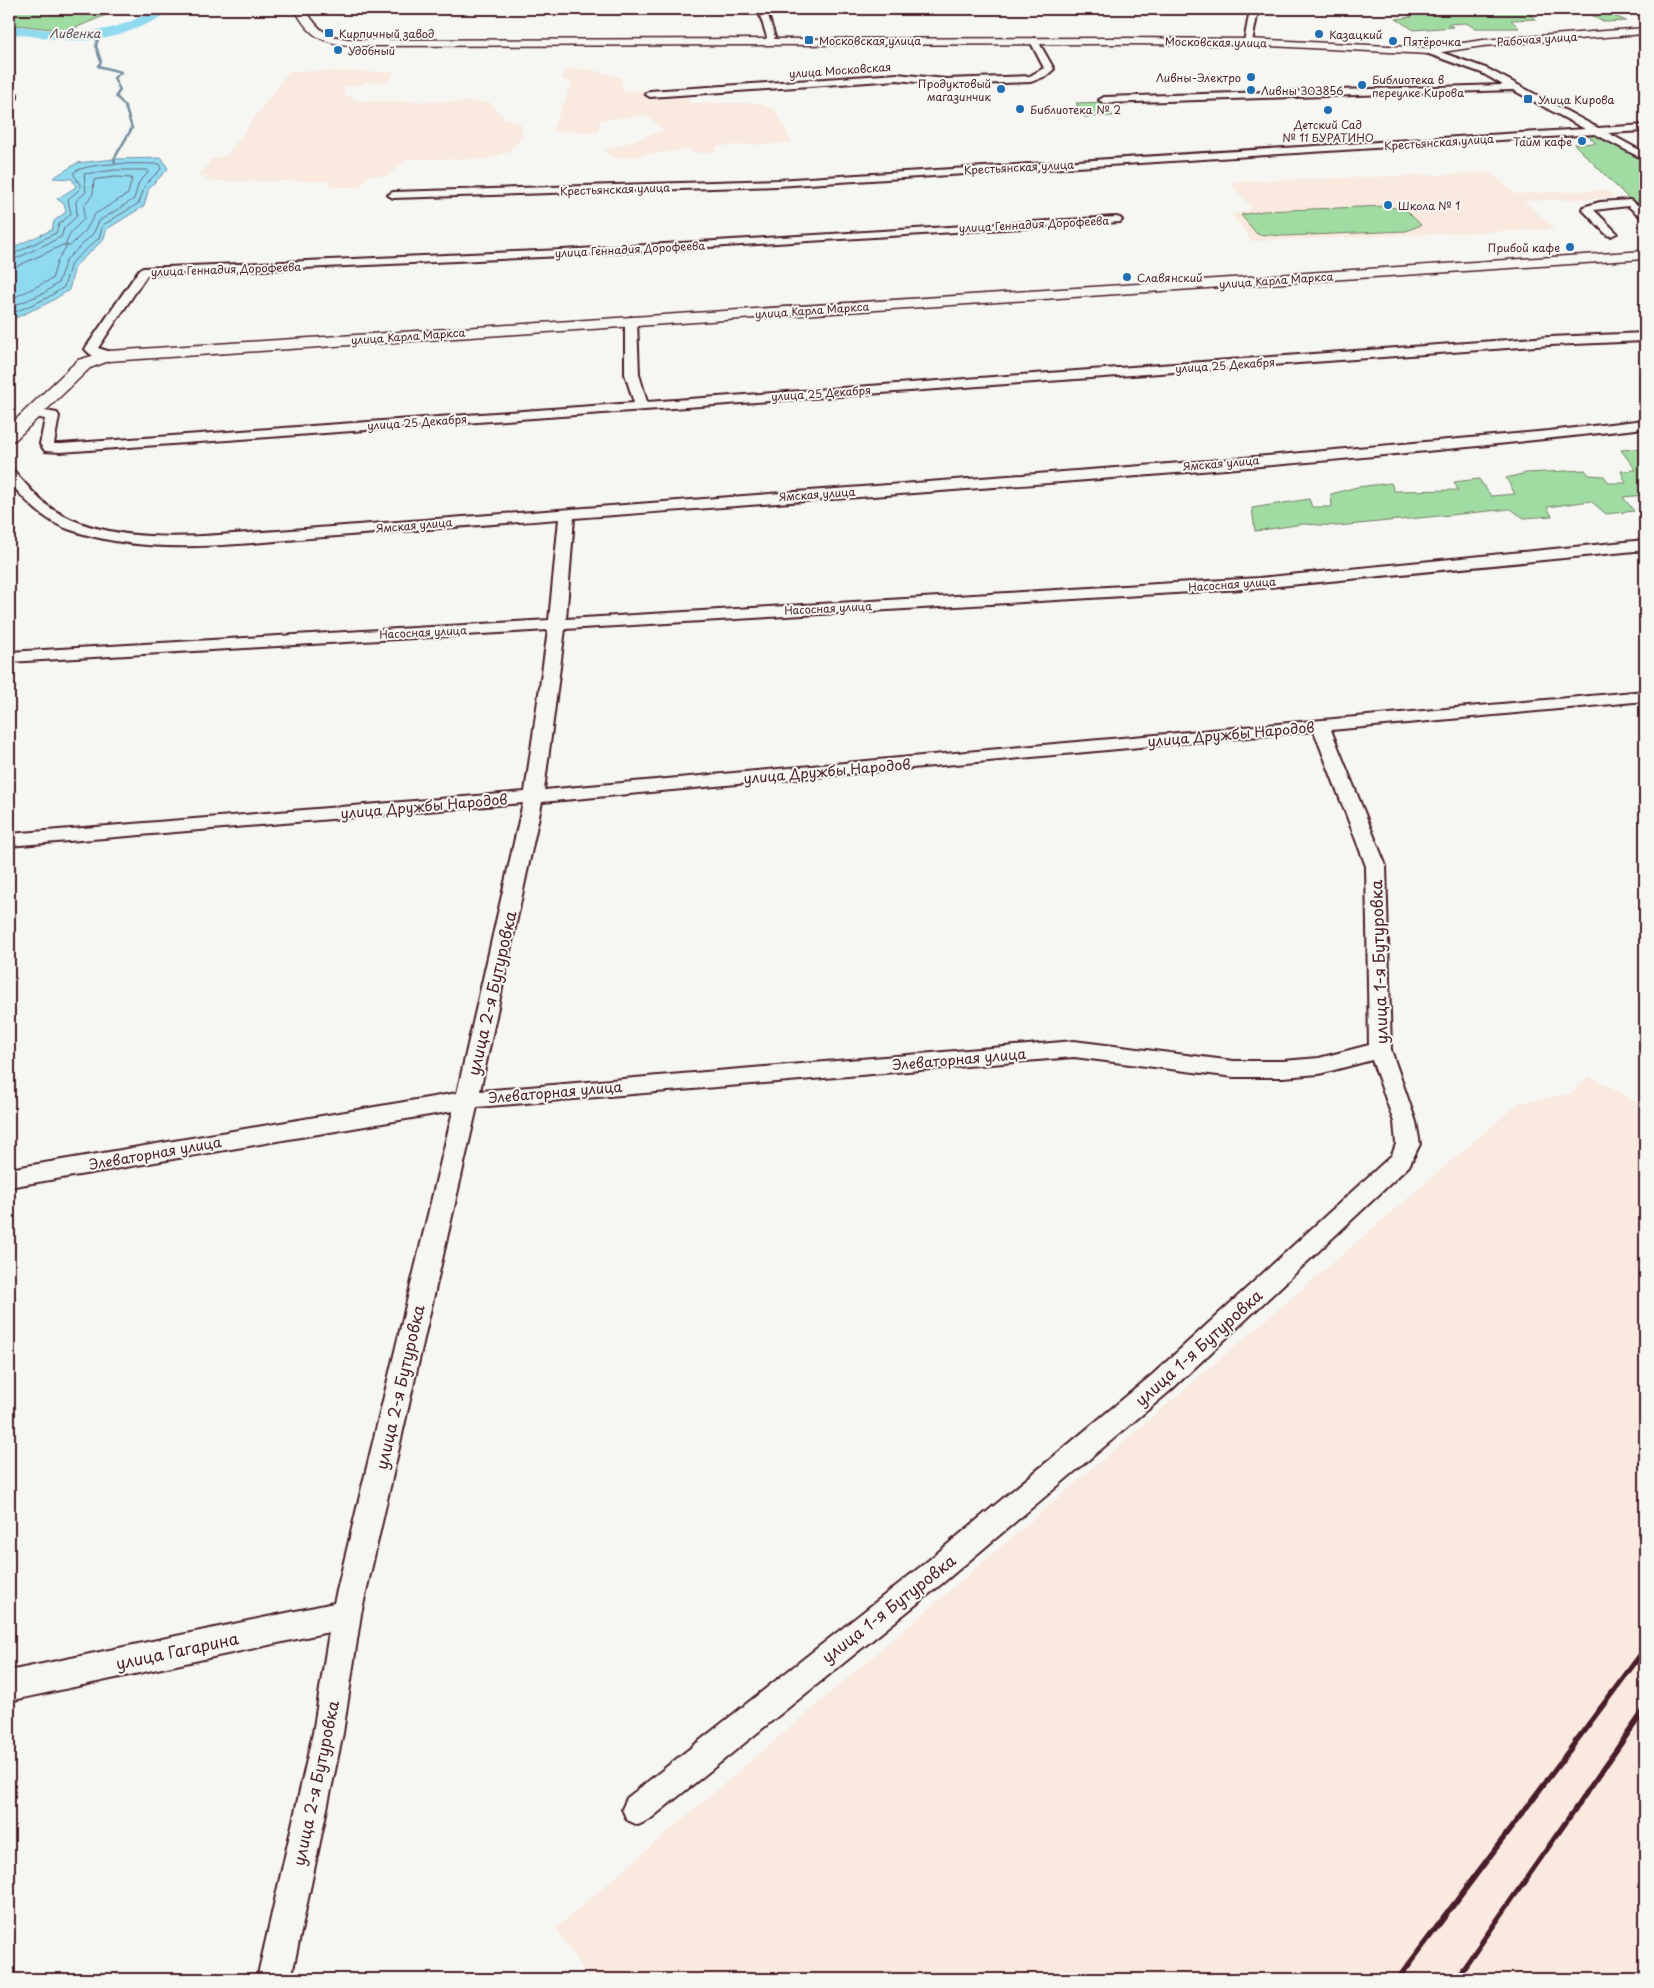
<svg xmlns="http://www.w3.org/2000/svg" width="1654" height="1988" viewBox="0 0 1654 1988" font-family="'Playpen Sans',sans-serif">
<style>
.built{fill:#f9e9de}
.green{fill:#a0dca2;stroke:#757e66}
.water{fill:#90daf0;stroke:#748fa1}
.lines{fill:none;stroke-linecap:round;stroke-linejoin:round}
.shore{stroke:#666a7a;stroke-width:1}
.stream{stroke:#748fa1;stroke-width:2.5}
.river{fill:#90daf0;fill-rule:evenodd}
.street-casing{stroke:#4a1f2b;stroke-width:4}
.secondary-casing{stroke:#4a1f2b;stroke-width:3}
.street{fill:#f6f6f2;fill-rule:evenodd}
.secondary{fill:#f6f6f2;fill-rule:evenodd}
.rail{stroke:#4a1f2b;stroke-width:5.5}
.poi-dot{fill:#1f6fb2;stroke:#f6f6f2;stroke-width:2}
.labels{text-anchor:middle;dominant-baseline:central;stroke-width:4;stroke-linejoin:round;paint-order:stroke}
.far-poi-label{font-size:11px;fill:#4a1f2b;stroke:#f6f6f2;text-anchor:start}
.far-street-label{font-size:11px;fill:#4a1f2b;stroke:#f6f6f2}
.far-water-label{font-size:12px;font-style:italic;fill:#5c4e5c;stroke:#f6f6f2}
.street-label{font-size:14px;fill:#4a1f2b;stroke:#f6f6f2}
.near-street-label{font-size:16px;fill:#4a1f2b;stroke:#f6f6f2}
</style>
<rect width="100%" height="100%" fill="#f6f6f2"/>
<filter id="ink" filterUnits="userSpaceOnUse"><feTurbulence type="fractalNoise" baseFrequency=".02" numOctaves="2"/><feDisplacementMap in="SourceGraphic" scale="10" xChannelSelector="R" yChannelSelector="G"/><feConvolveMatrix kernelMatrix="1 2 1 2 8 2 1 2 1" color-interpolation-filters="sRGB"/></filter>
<g filter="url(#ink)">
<path class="built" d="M565,69h22l33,8 3,14 62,-2 4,14h71l16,8 16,32 -75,3 -2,6 -22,1 -2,-4 -77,10 -10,-8 60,-21 -18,-15 -46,5 -2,12 -46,-1 21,-50 -11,-1z
M289,71l106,1 -8,10h-22l-4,3 -16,1 -2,7 14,8 132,1 15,16 16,5 3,13 -14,15 -20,8h-82l-20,17 -17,-1 -11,12h-31l3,-6h-126l4,-5h-11l12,-13 -2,-2 20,-7z
M1491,173l24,21 91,-4 9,8 -91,3 31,28 -303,12 -20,-26 20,-6 -22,-27z
M1589,1076l56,31v872h-1056l-33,-51 963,-825 51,-9z"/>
<path class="green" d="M9,9h111l-52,22 -59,-7z
M1414,9h109l13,10 -25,1 8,8h-44l-9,-5 -18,1 5,3 -39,3 -18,-11 16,-2 -10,-6 13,-1z
M1583,9h16l27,12 -21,1 -21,-11 2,-1z
M1104,102l9,14 -29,1 -8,-14z
M1599,135l46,25v53l-12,-10 -59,-59 22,-1 -8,-7z
M1385,206l21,4 15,15 -15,6 -122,5 -27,-2 -16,-19 22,-4z
M1645,448v47l-22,2 11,14 -28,3 -15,-13 -44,6 5,9 -28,2 -14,-9 -172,17 -35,-2 -48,7 -3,-23 57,-9 3,8h20l-1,-13 26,-7 34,-4 3,8 64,-1 -4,-8 25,-3 12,17 24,-2 -9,-16 20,-5 59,-3 4,5 15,1 5,7h17l-5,-12 15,-1 -15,-20z"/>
<path class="water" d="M162,158l6,11 -19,19 -5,18 -37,23 -4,11 -28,26 -6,24 -19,12 -41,19v-69l11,-8 32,-14 2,-9 12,-9 -2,-8 -7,-5 19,-12 -4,-8 -19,-1 24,-15 37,-4z"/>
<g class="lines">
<path class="shore" d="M115,177l17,1 -4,16 -33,20 -9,16 -16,16h-3l-1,-3 5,-11 13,-13v-14l9,-11 1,-14z
M9,256l47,-23 3,-9 12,-10 -3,-15 12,-10v-4l-7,-12c15,-12 66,-9 87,-9l1,5 -16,16 -6,18 -36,22 -4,13 -28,25 -7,24 -17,11 -38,17
M9,262l52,-25 3,-9 13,-12 -1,-15 10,-9 -2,-18 31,-4h33v3l-9,9 -5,17 -35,22 -6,13 -27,26 -8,23 -14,10 -35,15
M9,270l54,-25 4,1 -9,13 -6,20 -43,21"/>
<path class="stream" d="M99,35l-3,11 5,16 -3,4 23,6 -7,6 6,12 -4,6 9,10 7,22 -18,31 1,5"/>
<path class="river" d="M156,9h17l-2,3c-21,11 -42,21 -65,26 -32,6 -66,-1 -97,-5v-8c32,3 65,11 97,4 17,-3 34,-12 50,-20z"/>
<defs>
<path id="street" d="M758,9h8l9,28 -4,7 -7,-2 3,-5z
M1256,9h9l-8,7 -5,26 -7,2 -1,-2 5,-27z
M1034,38l4,3 16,28 -8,7 -15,6 -85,3 -49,-5 -247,17 -5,-3 5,-3 247,-17 49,5 84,-3 14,-8 -14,-27z
M1429,48l59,21 110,59 47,-3v6l-37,2 37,20v7l-50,-26 -818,52 -384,12 -5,-3 5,-3 384,-12 808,-51 -72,-39 -409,13 -5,-3 5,-3 399,-12 -21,-12 -56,-20 -1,-2z
M14,93l3,1v4l-8,2v-6z
M1630,200l15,10v8l-4,-1 -13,-11 -34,4 23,23 -6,3 -4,-1 -25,-26 1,-2 17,-5z
M1116,217l4,1 2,2 -2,2 -557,34 -416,19 -49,73 16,5 1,3 -1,3c-11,2 -23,-2 -29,-10l54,-79 4,-2 420,-18z
M631,317l6,4 2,53 8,28 903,-65 95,-4v8l-95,4 -1489,107 -16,-1 -5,-7 5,-25 -17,-3 -2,-3 7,-4 24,4 2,3 -5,28h7l573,-41 -9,-29v-53z
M1645,420v8c-356,41 -714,63 -1071,90l-8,101 693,-41 386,-38v10l-386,38 -694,41 -21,161 1101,-99v10l-314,29 55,136 5,184 25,72 4,22 -11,22 -239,225 -226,191 -295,238 -11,5 -11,-5 -5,-11 5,-11 297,-234 228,-189 240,-220 4,-11 -2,-22 -22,-62 -53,14 -36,3h-49l-160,-20 -597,50 -116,507 -18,119 -52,246h-34l56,-246 16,-101 -320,69v-30l325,-68 119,-492 -444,76v-18l448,-76 66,-290 -514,43v-12l516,-42 23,-162 -539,32v-10l540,-32 10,-101c-78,6 -157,12 -235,18 -84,6 -175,21 -256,-8 -25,-9 -42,-28 -59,-47v-12l5,1c12,13 23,28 38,38 62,40 156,26 226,22l943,-71 328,-29zM1314,731l52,135 3,179 -50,13 -36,3h-49l-160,-20 -594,50 62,-289z"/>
<path id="secondary" d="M295,9h10c17,27 25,29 56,31l762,-2 125,1 181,9 54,-8 162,-12v6l-162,12 -54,8 -181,-9 -125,-1 -762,2c-34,-2 -50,-5 -66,-37z
M1645,251v8l-1536,102 -19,7 -75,72 -6,1v-15l69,-66 31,-9z"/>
</defs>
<use href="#street" class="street-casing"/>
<use href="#secondary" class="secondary-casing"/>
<use href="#street" class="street"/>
<use href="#secondary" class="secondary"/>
<path class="rail" d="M1398,1979l247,-330
M1456,1979l189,-270"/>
</g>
</g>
<g class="poi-dot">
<rect x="324" y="28" width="10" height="10" rx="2.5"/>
<circle cx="1319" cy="34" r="5"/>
<rect x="804" y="35" width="10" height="10" rx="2.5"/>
<circle cx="1393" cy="41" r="5"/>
<circle cx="338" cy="50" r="5"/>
<circle cx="1251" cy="77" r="5"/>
<circle cx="1362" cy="85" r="5"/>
<circle cx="1001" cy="89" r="5"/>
<circle cx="1251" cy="90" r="5"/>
<rect x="1523" y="94" width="10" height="10" rx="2.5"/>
<circle cx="1020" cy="109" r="5"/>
<circle cx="1328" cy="110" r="5"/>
<circle cx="1582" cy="141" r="5"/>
<circle cx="1388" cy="205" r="5"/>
<circle cx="1570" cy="247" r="5"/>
<circle cx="1127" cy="277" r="5"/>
</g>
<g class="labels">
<g class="far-poi-label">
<text x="339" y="33">Кирпичный завод</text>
<text x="1329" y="34">Казацкий</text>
<text x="819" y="40">Московская улица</text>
<text x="1403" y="41">Пятёрочка</text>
<text x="348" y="50">Удобный</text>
<text x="1241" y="77" text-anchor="end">Ливны-Электро</text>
<text x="1372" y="79">Библиотека в<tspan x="1372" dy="13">переулке Кирова</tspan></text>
<text x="991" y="83" text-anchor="end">Продуктовый<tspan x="991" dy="13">магазинчик</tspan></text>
<text x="1261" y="90">Ливны 303856</text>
<text x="1538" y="99">Улица Кирова</text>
<text x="1030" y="109">Библиотека № 2</text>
<text x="1328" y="124" text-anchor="middle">Детский Сад<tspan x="1328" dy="13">№ 11 БУРАТИНО</tspan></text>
<text x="1572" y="141" text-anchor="end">Тайм кафе</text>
<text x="1398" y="205">Школа № 1</text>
<text x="1560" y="247" text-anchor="end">Прибой кафе</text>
<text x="1137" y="277">Славянский</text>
</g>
<g class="far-street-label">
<text transform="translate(1537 39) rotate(-4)">Рабочая улица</text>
<text transform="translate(1216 42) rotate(1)">Московская улица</text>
<text transform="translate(840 70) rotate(-4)">улица Московская</text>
<text transform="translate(1439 142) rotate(-4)">Крестьянская улица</text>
<text transform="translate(1019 167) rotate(-3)">Крестьянская улица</text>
<text transform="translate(615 189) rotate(-2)">Крестьянская улица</text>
<text transform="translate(1034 224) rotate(-3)">улица Геннадия Дорофеева</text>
<text transform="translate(630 249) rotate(-3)">улица Геннадия Дорофеева</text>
<text transform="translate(226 269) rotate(-2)">улица Геннадия Дорофеева</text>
<text transform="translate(1276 280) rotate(-4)">улица Карла Маркса</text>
<text transform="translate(812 310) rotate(-4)">улица Карла Маркса</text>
<text transform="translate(408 336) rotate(-4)">улица Карла Маркса</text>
<text transform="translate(1225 365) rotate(-4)">улица 25 Декабря</text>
<text transform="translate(821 393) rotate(-4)">улица 25 Декабря</text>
<text transform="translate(417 422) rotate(-4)">улица 25 Декабря</text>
<text transform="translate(1221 463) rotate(-5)">Ямская улица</text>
<text transform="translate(817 494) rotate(-4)">Ямская улица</text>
<text transform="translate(414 525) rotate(-5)">Ямская улица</text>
<text transform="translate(1232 584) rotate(-4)">Насосная улица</text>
<text transform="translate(828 608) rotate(-3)">Насосная улица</text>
<text transform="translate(423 632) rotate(-3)">Насосная улица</text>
</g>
<g class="far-water-label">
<text x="75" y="33">Ливенка</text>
</g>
<g class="street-label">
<text transform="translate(1231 734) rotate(-5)">улица Дружбы Народов</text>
<text transform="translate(827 771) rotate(-5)">улица Дружбы Народов</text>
<text transform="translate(424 806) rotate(-5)">улица Дружбы Народов</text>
<text transform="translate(959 1059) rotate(-5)">Элеваторная улица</text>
<text transform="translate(555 1092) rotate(-5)">Элеваторная улица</text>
<text transform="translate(155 1153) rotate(-10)">Элеваторная улица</text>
</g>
<g class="near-street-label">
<text transform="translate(1378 962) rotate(-92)">улица 1-я Бутуровка</text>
<text transform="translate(491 993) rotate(-77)">улица 2-я Бутуровка</text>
<text transform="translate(1198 1347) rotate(-42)">улица 1-я Бутуровка</text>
<text transform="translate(399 1387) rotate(-77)">улица 2-я Бутуровка</text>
<text transform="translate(888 1608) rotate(-38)">улица 1-я Бутуровка</text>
<text transform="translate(177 1650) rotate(-12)">улица Гагарина</text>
<text transform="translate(315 1783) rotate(-78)">улица 2-я Бутуровка</text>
</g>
</g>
<rect width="1654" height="1988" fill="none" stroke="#f6f6f2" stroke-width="30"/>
<rect x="15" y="15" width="1624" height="1958" fill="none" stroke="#4a1f2b" stroke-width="2" filter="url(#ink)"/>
</svg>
